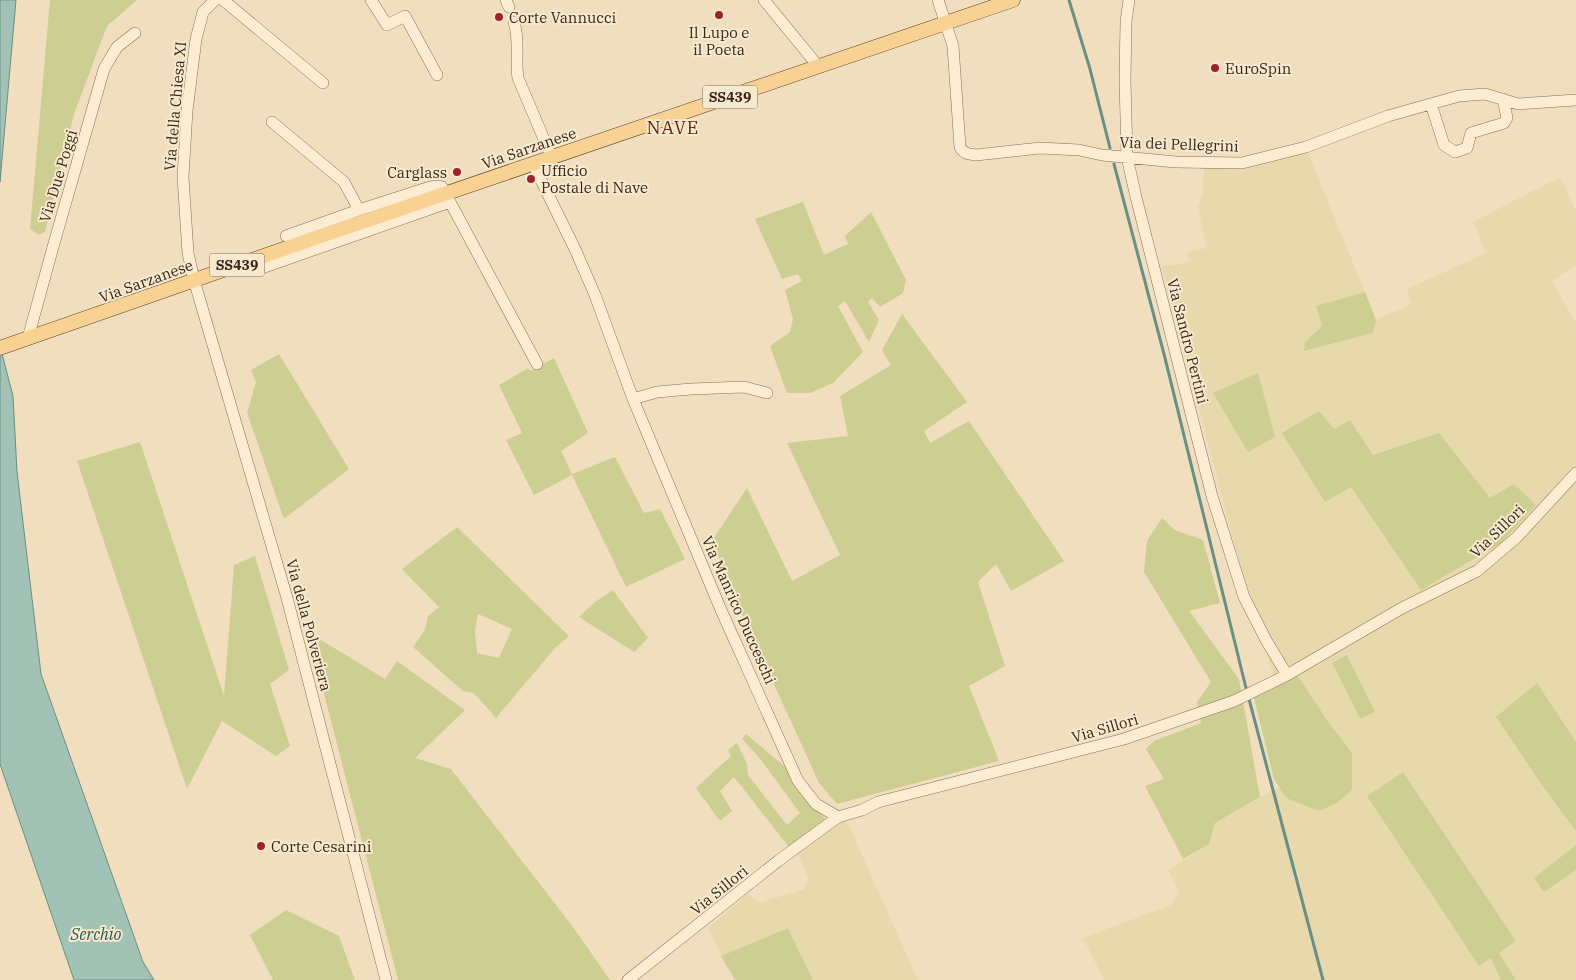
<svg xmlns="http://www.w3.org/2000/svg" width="1576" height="980" viewBox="0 0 1576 980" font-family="'IBM Plex Serif',serif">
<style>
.farmland{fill:#e7d9ab}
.green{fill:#cccf91;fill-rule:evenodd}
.water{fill:#a2c2b6;stroke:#699084}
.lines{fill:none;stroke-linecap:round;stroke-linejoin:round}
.stream{stroke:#699084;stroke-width:3}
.minor-casing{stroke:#8a6e56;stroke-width:12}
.major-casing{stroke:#573d2a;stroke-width:15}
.minor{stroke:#fbecd2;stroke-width:11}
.major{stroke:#f7d293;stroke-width:14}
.poi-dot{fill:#9d222a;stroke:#f7e9ce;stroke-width:2}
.labels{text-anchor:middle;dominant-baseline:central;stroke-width:4;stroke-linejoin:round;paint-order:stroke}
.shield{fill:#f7e9ce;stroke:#716251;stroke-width:1}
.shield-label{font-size:14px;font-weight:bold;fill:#38281b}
.poi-label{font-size:15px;fill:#38281b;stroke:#f7e9ce;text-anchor:start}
.street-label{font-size:15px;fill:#38281b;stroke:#f7e9ce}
.water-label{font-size:16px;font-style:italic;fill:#295953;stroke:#f7e9ce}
.quarter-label{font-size:18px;letter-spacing:1px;fill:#682418;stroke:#f7e9ce}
</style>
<rect width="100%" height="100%" fill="#f1debe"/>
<path class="farmland" d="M1308,153l57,139 -49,14 6,20 -17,16 -1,9 69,-18 3,-13 36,-16 -5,-15 79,-36 -13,-31 87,-45 16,34v54l-24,16 24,42v657h-60l-17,-27 17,-12 -113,-169 -36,24 112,169 12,-7 10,22h-397l-21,-42 88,-33 8,-13 -11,-22 41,-26 6,-21 64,-36 7,11 66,-45 -25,-33 -29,-44 -21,11 -43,-144 -72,-276 26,-5 -1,-10 20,-4 -9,-41 5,-15 1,-25 57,-5z
M844,822l5,4 69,154h-105l-25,-52 -67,28 -13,-28 40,-34 11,9 45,-14 4,-10 -10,-26 40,-29z"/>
<path class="green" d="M50,0h87l-30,26 -33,88 -29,118 -6,3 -9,-6z
M803,202l21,53 24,-11 -3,-8 26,-24 35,68 -3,13 -23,14 -8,-9 -4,4 11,18 -10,22 -24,-41 -7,5 25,46 -30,31 -23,10h-23l-17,-47 20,-14 3,-13 -8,-29 17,-9 -4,-7 -16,5 -27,-60z
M1365,292l11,28 -3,13 -69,18 1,-9 17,-16 -6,-20z
M902,314l65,88 -43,29 6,12 39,-22 95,140 -53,30 -15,-27 -18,18 27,84 -36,20 30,75 -162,43 -18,-21 -78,-171 -29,-71 35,-53 45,93 48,-26 -53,-112 61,-7 -8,-40 51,-31 -9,-15z
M279,354l70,115 -65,50 -37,-106 9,-31 -5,-12z
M554,358l34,75 -27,18 11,23 43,-17 29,56 16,-4 25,50 -59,28 -54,-112 -38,20 -28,-55 16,-7 -23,-48 29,-17 2,3z
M1258,373l17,64 -27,15 -35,-59z
M1319,411l15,18 16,-9 23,35 66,-22 51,65 24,-14 22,21 -35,38 -80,47 -70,-103 -26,15 -43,-69z
M140,442l84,254 10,-131 21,-9 34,114 -19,14 20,62 -14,10 -54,-35 -35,68 -110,-328z
M1162,518l13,12 28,10 17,63 -31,8 50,68 21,118 -45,26 -6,21 -26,15 -38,-73 19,-7 -18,-30 8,-8 47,-18 -4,-21 14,-20 -67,-110 3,-31z
M457,527l112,109 -14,12 -59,70 -22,-25 -11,-2 -50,-44 12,-17 3,-14 11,-9 -37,-38zM478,614l34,15 -13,29 -22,-5 -2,-22z
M613,590l35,48 -14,14 -55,-35 16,-15z
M308,632l77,47 12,-18 68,49 -50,48 36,11 122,158 37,53h-212z
M1347,655l28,57 -15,7 -28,-56z
M1298,676l29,44 25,33v37l-15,13 -18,8 -33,-13 -12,-19 -20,-81z
M1537,683l39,59v89l-32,-43 -48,-71z
M746,734l37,31 42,54 -36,28 -55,-70 -14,14 12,20 -12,10 -24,-33 35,-32 -3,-6 9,-7 10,21 1,11 39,50 13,-12 -42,-57 -16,-17z
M1403,772l113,169 -17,12 17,27h-15l-10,-22 -12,8 -112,-170z
M1576,845v25l-32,22 -10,-14z
M286,910l53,26 16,44h-82l-23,-45z
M788,928l25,52h-78l-14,-24z"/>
<path class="water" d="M0,0h16l-16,182z
M0,346l13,50 4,76 24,202 102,288 11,18h-80l-74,-216z"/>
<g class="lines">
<path class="stream" d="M1069,0l21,69 20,79
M1114,164l50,190 82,334
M1249,699l74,281"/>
<defs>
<path id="minor" d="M215,0l-12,12 -7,27 -9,72 -4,66 5,76 6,27 93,318 99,382
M223,0l100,83
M371,0l16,25 18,-9 32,59
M506,0l3,7
M764,0l54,66
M938,0l15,46 7,101c4,7 8,7 16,8l64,-7 39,2 23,5 74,7 66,1 64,-16 82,-31 71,-20 26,-2 33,10 58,-4
M1129,0l-3,22 -1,58 2,77 9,40 76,299 32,101 22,43 21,35
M514,22c6,19 1,37 4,56l34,80
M1431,104l13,41 11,7 12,-4 4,-15 33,-10 3,-5 -4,-19
M272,122l72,60 15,28 71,-23 7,-1 5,1 95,177
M533,164l42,85 20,46 38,104 88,211 77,171 18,23 22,13
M286,236l73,-26
M253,271l197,-69
M28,338l25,-91 51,-178 13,-22 18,-14
M633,399l24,-7 34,-3 53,-2 23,6
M628,980l150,-119 60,-44 24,-7 16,-8 246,-63 110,-38 53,-26 115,-67 75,-37 39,-33 60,-65"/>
<path id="major" d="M0,348l318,-111 695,-237"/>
</defs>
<use href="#minor" class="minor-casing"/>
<use href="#major" class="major-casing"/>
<use href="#minor" class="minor"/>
<use href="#major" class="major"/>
</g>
<g class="poi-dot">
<circle cx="719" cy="15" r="5"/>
<circle cx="499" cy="17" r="5"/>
<circle cx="1215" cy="68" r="5"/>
<circle cx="457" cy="172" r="5"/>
<circle cx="531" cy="179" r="5"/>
<circle cx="261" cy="846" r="5"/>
</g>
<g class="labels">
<g class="shield">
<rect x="702.5" y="85.5" width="55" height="23" rx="4"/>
<rect x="209.5" y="253.5" width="55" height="23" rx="4"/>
</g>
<g class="shield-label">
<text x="730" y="97">SS439</text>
<text x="237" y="265">SS439</text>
</g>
<g class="poi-label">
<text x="509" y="17">Corte Vannucci</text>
<text x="719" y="32" text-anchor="middle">Il Lupo e<tspan x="719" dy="17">il Poeta</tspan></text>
<text x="1225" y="68">EuroSpin</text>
<text x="541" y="170">Ufficio<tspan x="541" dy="17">Postale di Nave</tspan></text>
<text x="447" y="172" text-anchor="end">Carglass</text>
<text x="271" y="846">Corte Cesarini</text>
</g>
<g class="street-label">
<text transform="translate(175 106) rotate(-85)">Via della Chiesa XI</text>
<text transform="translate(1179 144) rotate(2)">Via dei Pellegrini</text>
<text transform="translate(529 148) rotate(-19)">Via Sarzanese</text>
<text transform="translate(58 176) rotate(-73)">Via Due Poggi</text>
<text transform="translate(146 281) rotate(-20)">Via Sarzanese</text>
<text transform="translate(1188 341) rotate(76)">Via Sandro Pertini</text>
<text transform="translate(1497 531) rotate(-44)">Via Sillori</text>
<text transform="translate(739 610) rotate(66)">Via Manrico Ducceschi</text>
<text transform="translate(309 625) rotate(75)">Via della Polveriera</text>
<text transform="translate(1105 728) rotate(-16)">Via Sillori</text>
<text transform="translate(719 890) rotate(-39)">Via Sillori</text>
</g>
<g class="water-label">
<text x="96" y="934">Serchio</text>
</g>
<g class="quarter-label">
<text x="673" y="127">NAVE</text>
</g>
</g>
</svg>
